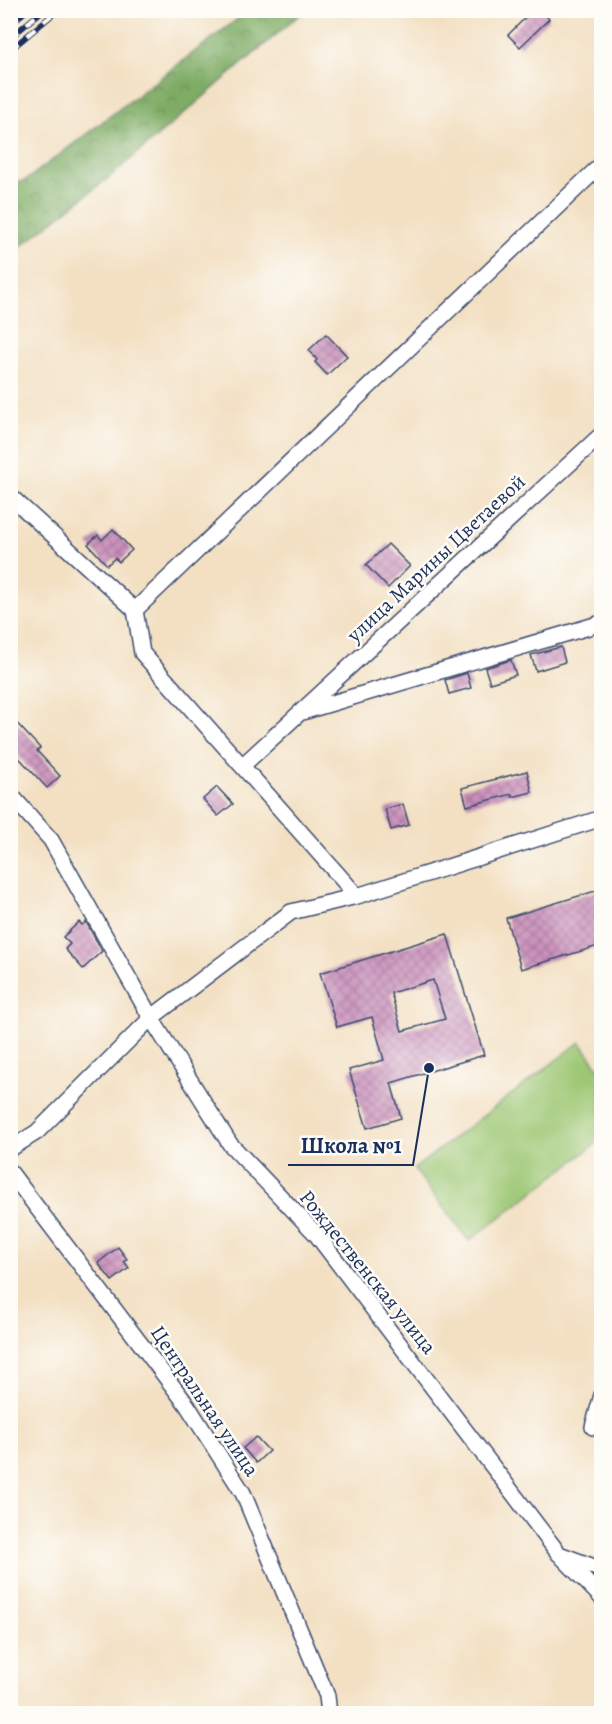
<svg xmlns="http://www.w3.org/2000/svg" width="612" height="1724" viewBox="0 0 612 1724" font-family="Alegreya,serif">
<style>
.grass{fill:#9dc773;stroke:#5c7b68;stroke-width:1.5}
.forest{fill:url(#forest-crowns);stroke:#4c6e62;stroke-width:1.5}
.building{fill:url(#building-cross-hatch);fill-rule:evenodd}
.lines{fill:none;stroke-linecap:round;stroke-linejoin:round}
.minor-casing{stroke:#3b4a6d;stroke-width:18}
.minor{stroke:#fff;stroke-width:15}
.rail-casing{stroke:#1b2f5e;stroke-width:6}
.rail{stroke:#fdfcf7;stroke-width:4;stroke-dasharray:11;stroke-linecap:butt}
.labels{text-anchor:middle;dominant-baseline:central;stroke-width:5;stroke-linejoin:round;paint-order:stroke}
.street-label{font-size:21px;fill:#1b2f5e;stroke:#fdfcf7}
.leader{fill:none;stroke:#1b2f5e;stroke-width:2}
.callout-dot{fill:#1b2f5e;stroke:#fdfcf7;stroke-width:2}
.callout-label{font-size:22px;text-anchor:middle;font-weight:bold;fill:#1b2f5e;stroke:#fdfcf7;stroke-width:5;stroke-linejoin:round;paint-order:stroke}
</style>
<defs>
<pattern id="forest-crowns" width="20" height="18" patternUnits="userSpaceOnUse" patternTransform="scale(1.5)"><rect width="20" height="18" fill="#7eac65"/><path d="M2 6a3 3 0 1 1 6 0M12 15a3 3 0 1 1 6 0" fill="none" stroke="#668c56"/></pattern>
<pattern id="building-cross-hatch" width="8" height="8" patternUnits="userSpaceOnUse" patternTransform="scale(1.5)"><rect width="8" height="8" fill="#ca8fbb"/><path d="M0 0l8 8M0 8l8-8" fill="none" stroke="#a3759b"/></pattern>
</defs>
<rect width="100%" height="100%" fill="#fdfcf7"/>
<filter id="ink" filterUnits="userSpaceOnUse"><feTurbulence type="fractalNoise" baseFrequency=".0167" numOctaves="2"/><feDisplacementMap in="SourceGraphic" scale="12" xChannelSelector="R" yChannelSelector="G"/><feConvolveMatrix kernelMatrix="1 2 1 2 8 2 1 2 1" color-interpolation-filters="sRGB"/></filter>
<filter id="wash" filterUnits="userSpaceOnUse"><feTurbulence type="fractalNoise" baseFrequency=".008" numOctaves="4" result="noise"/><feDisplacementMap in="SourceGraphic" scale="24" xChannelSelector="R" yChannelSelector="G"/><feGaussianBlur stdDeviation="1.35" result="paint"/><feColorMatrix in="noise" values="0 0 0 0 0 0 0 0 0 0 0 0 0 0 0 0 0 1.4 0 .05"/><feComposite in="paint" operator="in"/></filter>
<g filter="url(#wash)">
<rect width="100%" height="100%" fill="#f3e0c3"/>
<path class="grass" d="M580,1042l21,29v69l-132,101 -55,-72z"/>
<path class="forest" d="M248,11h56l-192,164 -101,79v-70l15,-4z"/>
<g id="blocks">
<path class="building" d="M533,10h7l9,9 -29,28 -12,-12z
M326,334l21,22 -20,19 -12,-13 2,-2 -8,-10z
M113,529l19,21 -13,12 -4,-4 -8,7 -19,-21 10,-9 4,5z
M388,544l22,22 -22,22 -22,-23z
M561,647l4,15 -29,9 -5,-16z
M511,660l5,15 -26,8 -5,-15z
M467,673l4,15 -22,6 -4,-14z
M10,716l30,32 -3,3 23,25 -13,12 -37,-40z
M527,771l5,21 -20,5v-3l-45,12 -5,-18z
M217,787l16,17 -15,12 -15,-17z
M403,804l6,21 -18,5 -6,-21z
M602,889v56l-81,24 -15,-51z
M79,922l3,3 4,-3 16,29 -19,18 -18,-20 5,-5 -7,-7z
M447,934l37,121 -93,28 10,35 -34,10 -18,-58 35,-10 -12,-43 -35,10 -17,-54zM433,980l12,39 -43,12 -11,-38z
M118,1247l9,12 -3,2 5,7 -17,13 -14,-18z
M256,1437l13,14 -13,12 -13,-15z"/>
</g>
</g>
<g filter="url(#ink)">
<use href="#blocks" fill-opacity="0" stroke="#3b4a6d" stroke-width="1.5"/>
<g class="lines">
<defs>
<path id="minor" d="M602,164l-467,446 7,43 215,243 245,-78
M10,496l125,114
M302,712l300,-89
M242,766l360,-332
M10,794l41,46 100,178 79,126 86,90 243,320 43,16
M10,1149l27,-17 114,-114 140,-106 66,-16
M10,1172l177,233 56,88 84,203 2,18
M593,1427l9,-32
M562,1557l40,41"/>
</defs>
<use href="#minor" class="minor-casing"/>
<use href="#minor" class="minor"/>
<defs>
<path id="rail" d="M10,24l17,-14
M10,38l33,-28
M10,50l48,-40"/>
</defs>
<use href="#rail" class="rail-casing"/>
<use href="#rail" class="rail"/>
</g>
</g>
<g class="labels">
<g class="street-label">
<text transform="translate(436 558) rotate(-43)">улица Марины Цветаевой</text>
<text transform="translate(368 1272) rotate(51)">Рождественская улица</text>
<text transform="translate(205 1401) rotate(56)">Центральная улица</text>
</g>
</g>
<path class="leader" d="M429 1068L413 1165H288"/>
<circle class="callout-dot" cx="429" cy="1068" r="6"/>
<g class="callout-label">
<text x="351" y="1153">Школа №1</text>
</g>
<rect width="612" height="1724" fill="none" stroke="#fdfcf7" stroke-width="36"/>
</svg>
